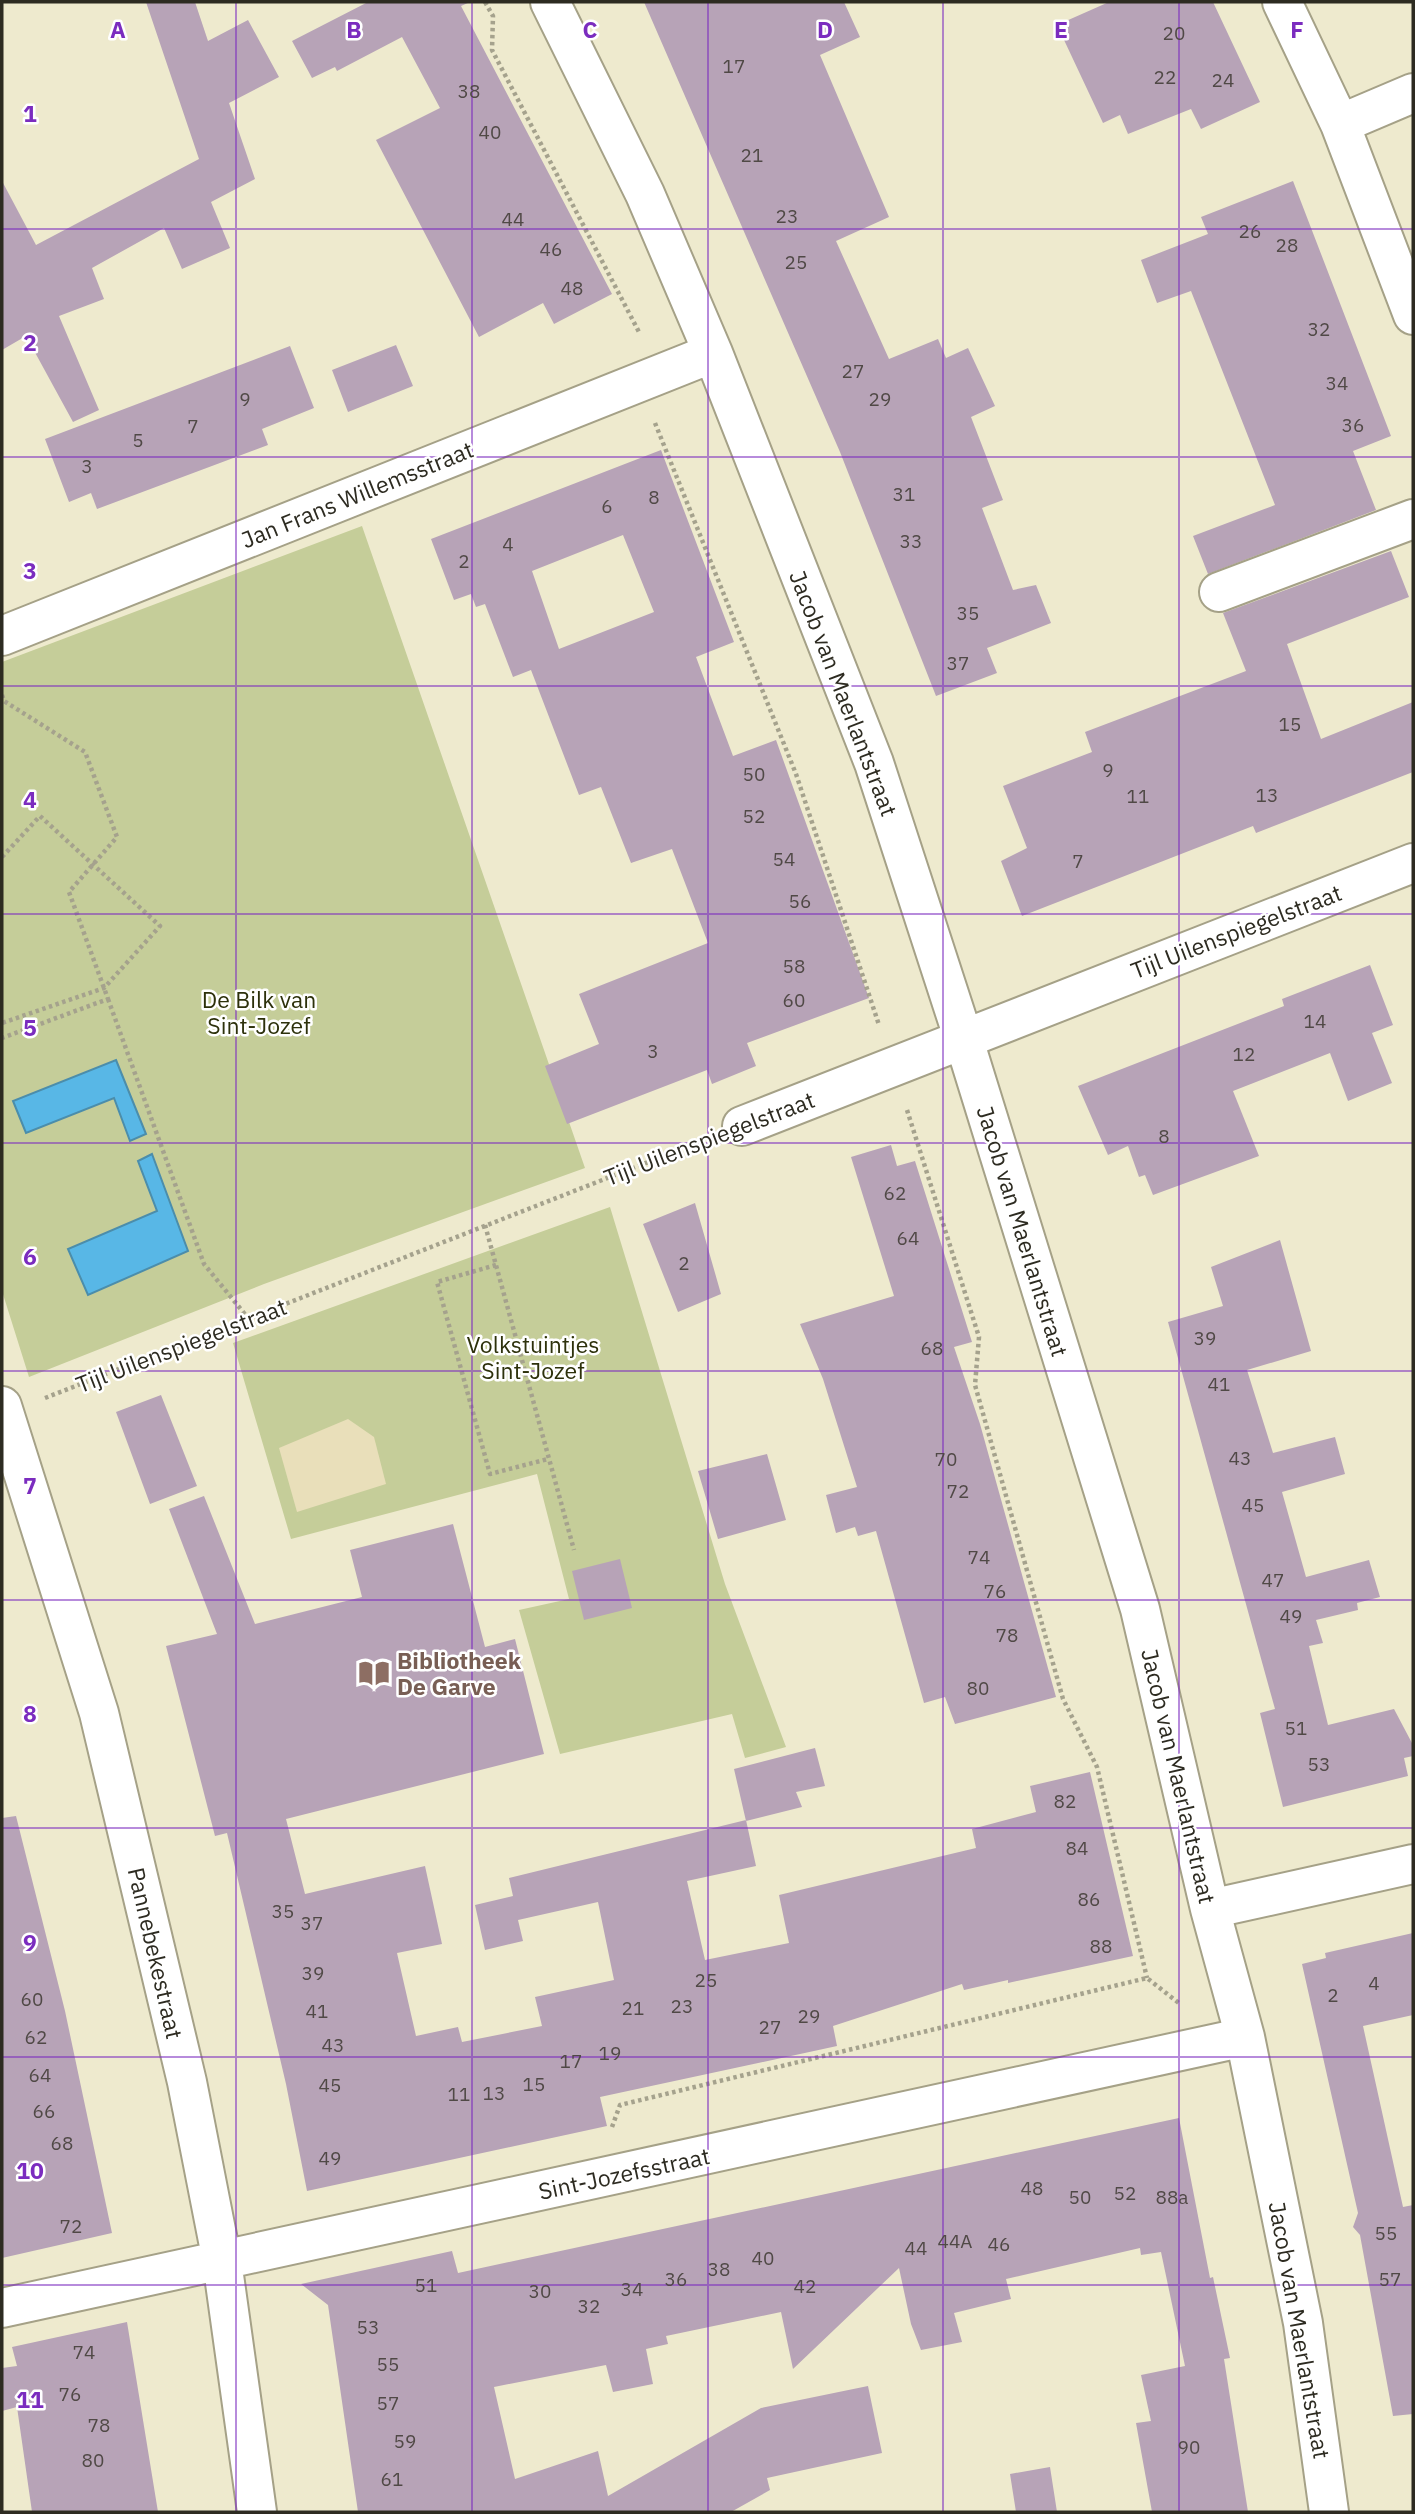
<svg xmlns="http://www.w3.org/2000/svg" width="1415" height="2514" viewBox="0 0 1415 2514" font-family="'IBM Plex Sans',sans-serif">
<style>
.green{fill:#c5cd99}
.sand{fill:#e9dfba}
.water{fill:#58b7e6;stroke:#4b8dab;stroke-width:2}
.building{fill:#b7a3b7;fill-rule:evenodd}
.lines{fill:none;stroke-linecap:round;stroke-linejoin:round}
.minor-casing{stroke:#a5a187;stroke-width:42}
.path{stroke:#a5a28d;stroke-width:4.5;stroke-dasharray:3.5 3.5;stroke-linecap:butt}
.minor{stroke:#fff;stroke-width:38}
.grid{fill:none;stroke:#7b2cbf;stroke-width:2;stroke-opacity:0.55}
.labels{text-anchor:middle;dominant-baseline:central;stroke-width:5;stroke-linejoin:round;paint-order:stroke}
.number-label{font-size:19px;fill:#504946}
.street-label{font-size:23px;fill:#2d2b21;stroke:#fff}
.park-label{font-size:23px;fill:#2d310b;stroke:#fff}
.education-label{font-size:23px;font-weight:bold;fill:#785e54;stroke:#fff;text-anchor:start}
.grid-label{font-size:23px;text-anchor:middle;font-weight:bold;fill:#7b2cbf;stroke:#fff;stroke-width:5;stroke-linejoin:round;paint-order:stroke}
</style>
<rect width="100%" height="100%" fill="#eeeace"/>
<path class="green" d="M362,526l223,642 -321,116 -235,93 -27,-86v-629z
M610,1207l115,377 61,163 -41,11 -13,-44 -172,40 -41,-144 50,-11 -32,-125 -246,65 -58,-196z"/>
<path class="sand" d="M348,1419l26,18 12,47 -89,28 -18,-64z"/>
<path class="water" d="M116,1060l30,74 -16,7 -16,-43 -88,35 -13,-32z
M152,1154l36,97 -100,44 -20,-46 89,-38 -19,-50z"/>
<path class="building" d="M146,2h49l13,39 40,-21 31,57 -50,26 26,76 -44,23 19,46 -48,21 -18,-41 -72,40 12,31 -45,17 40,94 -26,12 -47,-86 -24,14v-169l34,64 163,-86z
M368,2h102l-9,4 151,288 -58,30 -11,-21 -64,34 -103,-197 64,-32 -38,-71 -65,34 -2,-4 -23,11 -20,-37z
M644,2h200l16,35 -40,18 69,162 -53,24 53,118 49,-20 8,19 22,-10 27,58 -24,11 32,83 -21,8 31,82 23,-5 15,38 -64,25 10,25 -61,23 -96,-244z
M1109,2h104l47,100 -59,27 -10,-20 -63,25 -8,-19 -17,8 -46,-98z
M1293,181l98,255 -38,15 23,59 -168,64 -15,-38 82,-31 -84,-214 -34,12 -16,-43 67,-26 -7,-17z
M396,345l17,41 -65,26 -16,-42z
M290,346l24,62 -52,21 6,16 -171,64 -6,-16 -22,9 -24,-63z
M661,450l73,192 -38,15 37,99 43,-16 93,258 -122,45 9,23 -44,18 -5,-14 -140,54 -22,-58 54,-22 -20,-50 129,-51 -36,-94 -41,14 -30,-76 -22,8 -48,-125 -18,7 -28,-73 -9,3 -5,-13 -17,6 -23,-61zM623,535l31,77 -95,37 -27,-78z
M1391,551l18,46 -122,47 34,95 92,-37v70l-157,61 -3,-7 -231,90 -21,-55 26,-13 -24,-62 89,-34 -7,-20 161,-61 -23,-58z
M1370,965l23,60 -21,8 20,50 -44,18 -18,-48 -97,38 26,65 -106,39 -8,-20 -6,2 -11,-31 -20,9 -30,-69 206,-80 -2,-7z
M891,1145l6,21 18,-5 57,181 -18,5 26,77 76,273 -101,27 -10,-27 -21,6 -48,-172 -18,5 -3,-9 -19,6 -10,-38 31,-8 -34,-108 -23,-55 94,-28 -43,-139z
M695,1203l26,91 -43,18 -35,-88z
M1280,1240l31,111 -64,19 26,83 62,-16 10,37 -63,18 24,85 63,-17 11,37 -23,6 1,7 -42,10 7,23 -14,3 19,79 66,-16 19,36v11l-9,2 4,18 -125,31 -23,-94 15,-4 -107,-387 55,-16 -12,-39z
M161,1395l36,91 -47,18 -34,-92z
M767,1454l19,66 -68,19 -20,-68z
M204,1496l51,128 107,-27 -12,-47 103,-26 32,123 30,-8 29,115 -258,65 19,75 120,-28 17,78 -45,9 19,83 42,-9 4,15 80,-16 -7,-29 79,-17 -16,-78 -80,18 5,21 -38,9 -10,-45 38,-9 -4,-18 237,-58 10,46 -69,15 18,79 84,-17 -10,-48 197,-47 -4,-19 64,-17 -6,-26 60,-14 43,184 -125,27v-3l-44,10 -2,-6 -129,42 4,20 -237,51 7,29 -300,65 -21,-107 -59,-251 -12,3 -49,-190 51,-12 -48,-125z
M620,1559l12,49 -48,12 -12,-49z
M815,1748l10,38 -29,6 6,15 -56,14 -12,-52z
M16,1816l49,195 47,222 -110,25v-440z
M1413,1933v82l-50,11 40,181 10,-2v209l-20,2 -33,-181 -7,-8 5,-14 -56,-249 24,-6 -1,-5z
M1179,2118l31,160 3,-1 17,81 -6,1 24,153h-96l-16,-89 15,-2 -10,-46 44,-9 -24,-114 -20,3 -1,-7 -134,31 5,20 -57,14 8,29 -41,8 -10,-26 -12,-56 -106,101 -12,-57 -115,24 2,8 -22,5 7,35 -40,8 -7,-27 -112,22 21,92 83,-28 10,45 153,-88 107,-22 14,67 -115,25 3,12 -39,22h-373l-30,-207 -27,-21 151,-33 6,22z
M127,2322l31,190h-126l-15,-105 -15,4v-43l15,-2 -5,-19z
M1050,2467l7,45h-41l-6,-38z"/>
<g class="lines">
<defs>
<path id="minor" d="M550,2l95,192 68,159 161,410 89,274 177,572 70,300 35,128 58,286 26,189
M1282,2l58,122 73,191
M1340,124l73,-31
M1219,592l194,-73
M2,636l711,-283
M742,1126l671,-263
M2,1406l97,307 88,369 35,179 35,251
M1210,1909l203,-45
M2,2308l1243,-271"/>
</defs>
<use href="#minor" class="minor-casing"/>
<path class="path" d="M485,2l8,14 -1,34 148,284
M655,423l141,351 83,251
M2,695l2,6 81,51 32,85 -48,55 39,107 -106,39
M2,857l38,-41 120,110 -56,62 -102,35
M108,999l96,265 44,54
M907,1110l72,227 -4,48 88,314 34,68 50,211
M485,1225l89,325
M496,1265l-59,17 53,192 58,-15
M45,1398l657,-257
M612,2127l8,-22 527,-127 33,26"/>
<use href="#minor" class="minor"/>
</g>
<path class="grid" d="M236,2v2510M472,2v2510M708,2v2510M943,2v2510M1179,2v2510M2,229h1411M2,457h1411M2,686h1411M2,914h1411M2,1143h1411M2,1371h1411M2,1600h1411M2,1828h1411M2,2057h1411M2,2285h1411"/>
<defs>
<symbol id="library-bare" viewBox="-9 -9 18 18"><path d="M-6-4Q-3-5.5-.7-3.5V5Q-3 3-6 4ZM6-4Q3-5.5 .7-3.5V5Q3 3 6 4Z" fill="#8d6e63" stroke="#fff" stroke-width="2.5" paint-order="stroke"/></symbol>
</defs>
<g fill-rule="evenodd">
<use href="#library-bare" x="352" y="1651" width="44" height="44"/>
</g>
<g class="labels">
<g class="number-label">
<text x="1174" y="33">20</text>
<text x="734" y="66">17</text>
<text x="1165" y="77">22</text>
<text x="1223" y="80">24</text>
<text x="469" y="91">38</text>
<text x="490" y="132">40</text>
<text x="752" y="155">21</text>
<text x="787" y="216">23</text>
<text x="513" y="219">44</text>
<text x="1250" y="231">26</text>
<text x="1287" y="245">28</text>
<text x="551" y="249">46</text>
<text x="796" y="262">25</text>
<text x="572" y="288">48</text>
<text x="1319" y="329">32</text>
<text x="853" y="371">27</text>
<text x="1337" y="383">34</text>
<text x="245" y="399">9</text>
<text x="880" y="399">29</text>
<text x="1353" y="425">36</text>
<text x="193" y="426">7</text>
<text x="138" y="440">5</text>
<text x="87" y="466">3</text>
<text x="904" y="494">31</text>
<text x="654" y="497">8</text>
<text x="607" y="506">6</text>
<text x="911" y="541">33</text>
<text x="508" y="544">4</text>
<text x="464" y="561">2</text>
<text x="968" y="613">35</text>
<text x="958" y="663">37</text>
<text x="1290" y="724">15</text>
<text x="1108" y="770">9</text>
<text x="754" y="774">50</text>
<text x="1267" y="795">13</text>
<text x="1138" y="796">11</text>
<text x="754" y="816">52</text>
<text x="784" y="859">54</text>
<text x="1078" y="861">7</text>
<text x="800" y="901">56</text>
<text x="794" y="966">58</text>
<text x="794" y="1000">60</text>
<text x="1315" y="1021">14</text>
<text x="653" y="1051">3</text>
<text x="1244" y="1054">12</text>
<text x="1164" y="1136">8</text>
<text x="895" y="1193">62</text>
<text x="908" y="1238">64</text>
<text x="684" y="1263">2</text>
<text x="1205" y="1338">39</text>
<text x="932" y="1348">68</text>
<text x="1219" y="1384">41</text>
<text x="1240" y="1458">43</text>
<text x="946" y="1459">70</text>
<text x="958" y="1491">72</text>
<text x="1253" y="1505">45</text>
<text x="979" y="1557">74</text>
<text x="1273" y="1580">47</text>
<text x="995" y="1591">76</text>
<text x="1291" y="1616">49</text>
<text x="1007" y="1635">78</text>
<text x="978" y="1688">80</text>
<text x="1296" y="1728">51</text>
<text x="1319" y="1764">53</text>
<text x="1065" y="1801">82</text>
<text x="1077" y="1848">84</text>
<text x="1089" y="1899">86</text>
<text x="283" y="1911">35</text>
<text x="312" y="1923">37</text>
<text x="1101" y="1946">88</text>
<text x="313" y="1973">39</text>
<text x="706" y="1980">25</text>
<text x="1374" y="1983">4</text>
<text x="1333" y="1995">2</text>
<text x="32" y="1999">60</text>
<text x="682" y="2006">23</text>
<text x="633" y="2008">21</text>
<text x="317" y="2011">41</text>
<text x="809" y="2016">29</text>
<text x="770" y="2027">27</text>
<text x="36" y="2037">62</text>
<text x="333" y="2045">43</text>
<text x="610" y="2053">19</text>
<text x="571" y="2061">17</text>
<text x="40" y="2075">64</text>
<text x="534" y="2084">15</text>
<text x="330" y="2085">45</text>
<text x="494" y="2093">13</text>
<text x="459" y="2094">11</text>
<text x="44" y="2111">66</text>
<text x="62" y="2143">68</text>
<text x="330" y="2158">49</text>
<text x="1032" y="2188">48</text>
<text x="1125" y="2193">52</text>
<text x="1080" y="2197">50</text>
<text x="1172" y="2197">88a</text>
<text x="71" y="2226">72</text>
<text x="1386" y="2233">55</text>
<text x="955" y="2241">44A</text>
<text x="999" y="2244">46</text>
<text x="916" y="2248">44</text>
<text x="763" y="2258">40</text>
<text x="719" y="2269">38</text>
<text x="676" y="2279">36</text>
<text x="1390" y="2279">57</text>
<text x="426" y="2285">51</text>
<text x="805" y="2286">42</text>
<text x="632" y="2289">34</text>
<text x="540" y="2291">30</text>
<text x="589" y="2306">32</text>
<text x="368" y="2327">53</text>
<text x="84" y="2352">74</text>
<text x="388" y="2364">55</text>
<text x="70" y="2394">76</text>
<text x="388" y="2403">57</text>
<text x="99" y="2425">78</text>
<text x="405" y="2441">59</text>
<text x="1189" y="2447">90</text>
<text x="93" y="2460">80</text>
<text x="392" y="2479">61</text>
</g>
<g class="street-label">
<text transform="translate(357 494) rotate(-22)">Jan Frans Willemsstraat</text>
<text transform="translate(844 693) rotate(69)">Jacob van Maerlantstraat</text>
<text transform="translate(1236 931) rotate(-21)">Tijl Uilenspiegelstraat</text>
<text transform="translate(709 1138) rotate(-21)">Tijl Uilenspiegelstraat</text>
<text transform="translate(1023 1231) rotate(73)">Jacob van Maerlantstraat</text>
<text transform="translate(181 1345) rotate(-21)">Tijl Uilenspiegelstraat</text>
<text transform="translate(1179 1776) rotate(77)">Jacob van Maerlantstraat</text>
<text transform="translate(156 1953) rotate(77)">Pannebekestraat</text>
<text transform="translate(624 2173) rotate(-12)">Sint-Jozefsstraat</text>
<text transform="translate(1300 2330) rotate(80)">Jacob van Maerlantstraat</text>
</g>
<g class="park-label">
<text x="259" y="999">De Bilk van<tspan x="259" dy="26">Sint-Jozef</tspan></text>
<text x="533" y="1344">Volkstuintjes<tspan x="533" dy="26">Sint-Jozef</tspan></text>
</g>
<g class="education-label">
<text x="397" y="1660">Bibliotheek<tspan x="397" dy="26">De Garve</tspan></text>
</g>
</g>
<g class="grid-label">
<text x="118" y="38">A</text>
<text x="354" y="38">B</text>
<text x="590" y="38">C</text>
<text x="825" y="38">D</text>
<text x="1061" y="38">E</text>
<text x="1297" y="38">F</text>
<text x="30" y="122">1</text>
<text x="30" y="351">2</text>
<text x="30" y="579">3</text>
<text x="30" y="808">4</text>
<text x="30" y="1036">5</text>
<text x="30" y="1265">6</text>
<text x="30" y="1494">7</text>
<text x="30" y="1722">8</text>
<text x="30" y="1951">9</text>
<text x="30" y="2179">10</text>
<text x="30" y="2408">11</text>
</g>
<rect width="1415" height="2514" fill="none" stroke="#2d2b21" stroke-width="7"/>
</svg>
